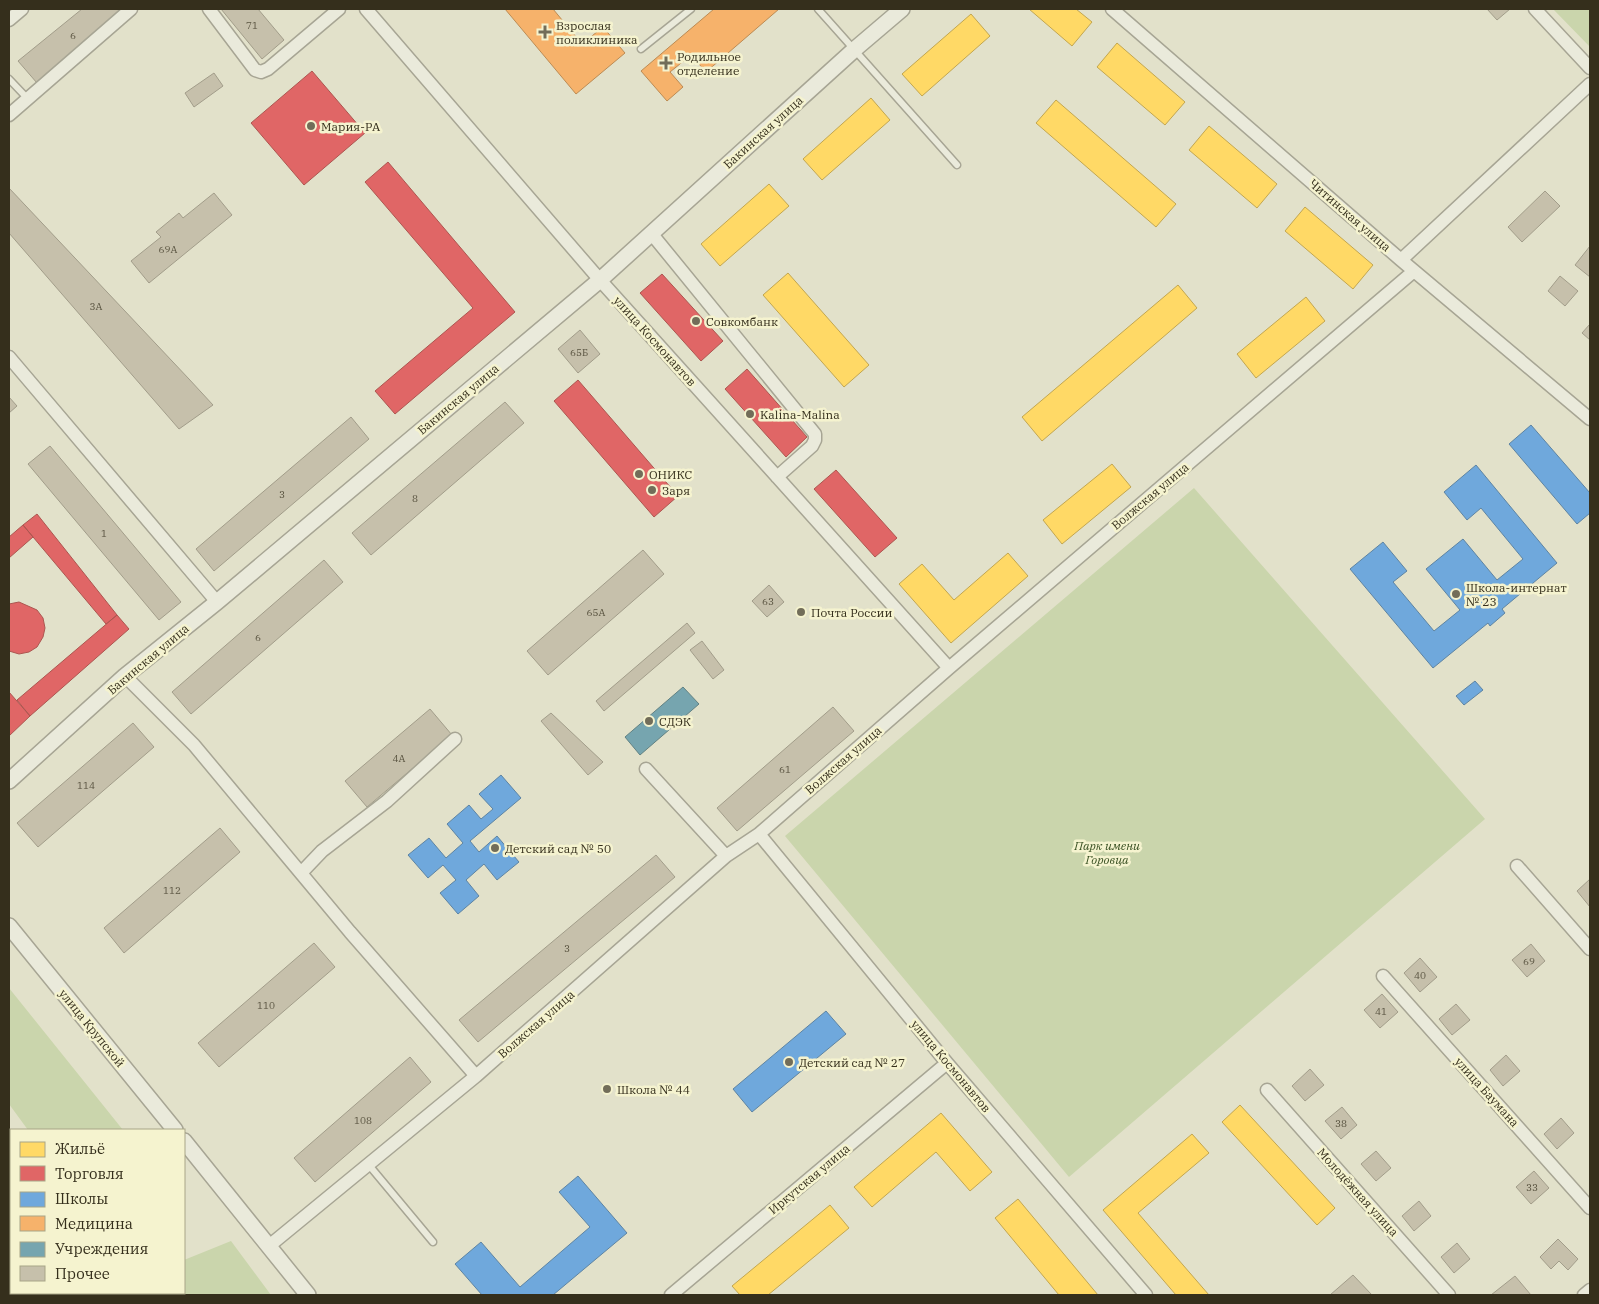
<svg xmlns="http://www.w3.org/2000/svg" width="1599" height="1304" viewBox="0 0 1599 1304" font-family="'IBM Plex Serif',serif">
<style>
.green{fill:#cad5ac}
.homes{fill:#ffd966;stroke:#c2a650}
.shops{fill:#e06666;stroke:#ad5650}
.schools{fill:#6fa8dc;stroke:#5e84a2}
.health{fill:#f6b26b;stroke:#bc8b53}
.public{fill:#76a5af;stroke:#628283}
.building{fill:#c6c0ab;stroke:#a29d8a}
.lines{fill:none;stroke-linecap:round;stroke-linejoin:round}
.service-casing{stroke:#a7a594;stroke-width:9}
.minor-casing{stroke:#a7a594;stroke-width:15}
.tertiary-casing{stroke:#a7a594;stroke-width:18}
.service{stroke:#eaeadb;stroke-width:6}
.minor{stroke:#eaeadb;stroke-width:12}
.tertiary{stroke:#eaeadb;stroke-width:15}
.poi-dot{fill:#726d59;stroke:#f5f3cf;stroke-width:2}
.labels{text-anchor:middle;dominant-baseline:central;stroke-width:5;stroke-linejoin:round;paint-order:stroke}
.number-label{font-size:10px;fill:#595340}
.poi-label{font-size:12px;fill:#352f1c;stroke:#f5f3cf;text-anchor:start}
.street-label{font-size:12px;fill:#352f1c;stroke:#f5f3cf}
.park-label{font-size:12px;font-style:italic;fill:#3a5123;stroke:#f5f3cf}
</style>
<rect width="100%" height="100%" fill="#e2e1ca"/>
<path class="green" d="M1553,9h37v38z
M1194,488l291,331 -416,358 -284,-341z
M9,988l114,142h-95l-19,-26z
M231,1241l40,54h-113l-2,-2h28v-33z"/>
<path class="homes" d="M1029,9h47l16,13 -20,24z
M971,14l19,22 -68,60 -20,-22z
M1117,43l68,59 -20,23 -68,-58z
M871,98l19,22 -68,60 -19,-21z
M1056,100l120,104 -20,23 -120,-104z
M1209,126l68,58 -20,24 -68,-58z
M769,184l20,22 -69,60 -19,-22z
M1305,207l68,58 -20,24 -68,-58z
M788,273l81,92 -25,22 -81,-92z
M1178,285l19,23 -155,133 -20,-24z
M1306,297l19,24 -69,57 -19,-24z
M1112,464l19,23 -69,57 -19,-24z
M1008,553l20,23 -77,67 -52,-59 23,-20 32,36z
M1240,1105l95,103 -18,17 -95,-103z
M941,1113l51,59 -22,19 -34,-39 -64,55 -18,-20z
M1192,1134l17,19 -71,60 71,82h-33l-73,-85z
M1018,1199l80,96h-39l-64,-77z
M830,1205l19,23 -81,67h-28l-8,-9z"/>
<path class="shops" d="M312,71l53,62 -61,52 -53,-62z
M388,162l127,150 -120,102 -20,-23 98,-83 -108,-126z
M662,274l61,67 -22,20 -61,-68z
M747,369l60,68 -21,20 -61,-68z
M578,380l100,116 -24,21 -100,-116z
M836,470l61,68 -22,19 -61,-68z
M37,514l80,101 -11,9 -83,-99z
M23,525l10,12 -24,21v-21z
M19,602l18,8 6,8 2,10 -2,9 -6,10 -8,5 -10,2 -10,-3v-47z
M117,615l12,14 -99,87 -13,-16z
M9,692l21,24 -21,20z"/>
<path class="schools" d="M1531,425l59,68v20l-13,11 -68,-80z
M1476,465l81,98 -55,46 3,4 -15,13 -2,-3 -55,45 -83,-99 33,-27 24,29 -14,11 41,49 26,-21 -34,-41 37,-30 34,41 26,-21 -42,-51 -14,12 -23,-28z
M1475,681l8,9 -19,15 -8,-9z
M501,775l20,23 -51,43 9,11 18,-16 22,26 -22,18 -13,-16 -18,16 13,16 -21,18 -18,-21 16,-13 -13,-15 -15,13 -20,-23 21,-17 17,20 17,-15 -16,-19 22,-19 12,14 12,-10 -14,-15z
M826,1011l20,23 -94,78 -19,-23z
M578,1176l49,57 -74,62h-71l-27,-31 26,-22 39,45 70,-60 -31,-35z"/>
<path class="health" d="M505,9h48l29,35 21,-17 22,26 -49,41z
M714,9h65l-73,63 -15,-17 -21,17 13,15 -16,14 -26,-30z"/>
<path class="public" d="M683,687l16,17 -59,51 -15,-18z"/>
<path class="building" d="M82,9h46l-91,74 -19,-22z
M221,9h37l26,31 -22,19z
M1487,9h23l-13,11z
M214,73l9,13 -29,21 -9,-14z
M9,188l180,191 24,26 -34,24 -170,-196z
M1545,191l15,15 -38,36 -14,-15z
M214,193l18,22 -83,68 -18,-22 30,-24 -5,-5 23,-19 4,5z
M1590,246v31l-15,-12z
M1560,276l18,15 -13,15 -17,-15z
M1590,324v16l-8,-7z
M580,330l20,24 -22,19 -20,-24z
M9,397l8,9 -8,7z
M505,402l19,21 -153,132 -19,-22z
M351,417l18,22 -155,132 -18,-22z
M50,446l131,156 -22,18 -131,-156z
M643,550l21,24 -116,101 -21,-24z
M324,560l19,22 -152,132 -19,-22z
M769,585l15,17 -17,15 -15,-16z
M687,623l8,10 -91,78 -8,-10z
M702,641l22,29 -11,9 -23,-29z
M833,707l21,24 -117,100 -20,-23z
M430,709l22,26 -85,72 -22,-26z
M551,713l52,49 -15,13 -47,-54z
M133,723l21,24 -116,100 -21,-24z
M220,828l20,24 -116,101 -20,-25z
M656,855l19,22 -197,165 -19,-22z
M1590,879v28l-13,-16z
M314,943l21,24 -116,100 -21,-24z
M1531,944l14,17 -18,16 -15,-17z
M1420,958l17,19 -17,15 -16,-19z
M1382,994l16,18 -18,16 -16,-18z
M1456,1004l14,16 -18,15 -13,-16z
M1506,1055l14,16 -17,15 -13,-16z
M410,1057l21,25 -116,100 -21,-24z
M1310,1069l14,16 -19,16 -13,-15z
M1342,1107l15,18 -16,14 -16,-18z
M1561,1118l13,15 -17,16 -13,-15z
M1376,1151l15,17 -15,13 -15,-17z
M1534,1171l15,17 -18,16 -15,-17z
M1419,1201l12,15 -17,15 -12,-15z
M1558,1239l20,20 -10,11 -9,-9 -8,8 -11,-12z
M1457,1243l13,16 -16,14 -13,-16z
M9,1262l2,2v23l-2,3z
M1353,1275l19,20h-42z
M1515,1276l16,19h-40z"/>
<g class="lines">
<defs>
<path id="service" d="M818,9l139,156
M641,49l50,-40
M9,79l19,20
M368,1164l65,78"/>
<path id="minor" d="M209,9l46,61 6,2 7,-3 71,-60
M366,9l234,271 349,388
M1112,9l289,251 189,159
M1535,9l55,59
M9,20l13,-11
M9,115l122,-106
M651,233l164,201v6l-3,6 -35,31
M1401,260l189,-176
M9,357l208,245
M125,676l69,69 156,187 126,144
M646,769l80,87
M759,834l188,229 199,232
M1517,866l73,83
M301,873l21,-22 65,-50 68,-62
M1383,976l207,232
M1267,1090l182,205
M9,1194l2,4
M269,1246l207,-170 250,-220 33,-22 190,-166 465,-397
M91,1293l2,2
M32,1295l1,-2
M671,1295l276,-232
M1584,1295l6,-5"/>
<path id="tertiary" d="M9,781l116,-105 92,-74 383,-322 255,-231 47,-40
M9,926l166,204
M184,1141l124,154"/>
</defs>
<use href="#service" class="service-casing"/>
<use href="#minor" class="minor-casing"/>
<use href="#tertiary" class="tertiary-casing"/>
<use href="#service" class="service"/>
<use href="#minor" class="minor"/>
<use href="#tertiary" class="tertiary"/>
</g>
<g class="poi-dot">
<path d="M542.5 24.5h5v5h5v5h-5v5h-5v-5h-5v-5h5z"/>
<path d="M663.5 55.5h5v5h5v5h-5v5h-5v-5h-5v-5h5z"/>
<circle cx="311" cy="126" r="5"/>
<circle cx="696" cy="321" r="5"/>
<circle cx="750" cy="414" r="5"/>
<circle cx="639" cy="474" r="5"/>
<circle cx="652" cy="490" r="5"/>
<circle cx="1456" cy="594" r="5"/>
<circle cx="801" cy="612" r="5"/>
<circle cx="649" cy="721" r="5"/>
<circle cx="495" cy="848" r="5"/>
<circle cx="789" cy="1062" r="5"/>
<circle cx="607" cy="1089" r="5"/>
</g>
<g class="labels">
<g class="number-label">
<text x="252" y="25">71</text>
<text x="73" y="35">6</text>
<text x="168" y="249">69А</text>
<text x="96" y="306">3А</text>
<text x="579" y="352">65Б</text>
<text x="282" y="494">3</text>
<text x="415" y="498">8</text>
<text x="104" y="533">1</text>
<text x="768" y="601">63</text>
<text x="596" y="612">65А</text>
<text x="258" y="637">6</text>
<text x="399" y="758">4А</text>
<text x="785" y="769">61</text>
<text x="86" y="785">114</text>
<text x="172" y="890">112</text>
<text x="567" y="948">3</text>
<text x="1529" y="961">69</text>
<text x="1420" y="975">40</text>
<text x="266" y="1005">110</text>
<text x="1381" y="1011">41</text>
<text x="363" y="1120">108</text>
<text x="1341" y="1123">38</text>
<text x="1532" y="1187">33</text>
</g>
<g class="poi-label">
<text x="556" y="25">Взрослая<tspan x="556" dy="14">поликлиника</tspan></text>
<text x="677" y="56">Родильное<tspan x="677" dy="14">отделение</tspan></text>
<text x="321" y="126">Мария-РА</text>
<text x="706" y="321">Совкомбанк</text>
<text x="760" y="414">Kalina-Malina</text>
<text x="649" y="474">ОНИКС</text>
<text x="662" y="490">Заря</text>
<text x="1466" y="587">Школа-интернат<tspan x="1466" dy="14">№ 23</tspan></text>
<text x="811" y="612">Почта России</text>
<text x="659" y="721">СДЭК</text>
<text x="505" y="848">Детский сад № 50</text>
<text x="799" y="1062">Детский сад № 27</text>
<text x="617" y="1089">Школа № 44</text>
</g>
<g class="street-label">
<text transform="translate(763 132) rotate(-42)">Бакинская улица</text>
<text transform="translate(1350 215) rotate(41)">Читинская улица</text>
<text transform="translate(655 341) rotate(48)">улица Космонавтов</text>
<text transform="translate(458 399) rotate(-40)">Бакинская улица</text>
<text transform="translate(1150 496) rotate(-40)">Волжская улица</text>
<text transform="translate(148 659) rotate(-40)">Бакинская улица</text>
<text transform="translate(843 760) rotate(-41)">Волжская улица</text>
<text transform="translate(536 1024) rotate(-41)">Волжская улица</text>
<text transform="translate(92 1028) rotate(51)">улица Крупской</text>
<text transform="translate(951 1066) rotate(50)">улица Космонавтов</text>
<text transform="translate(1487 1092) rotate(48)">улица Баумана</text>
<text transform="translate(809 1179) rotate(-40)">Иркутская улица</text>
<text transform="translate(1358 1192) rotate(48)">Молодёжная улица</text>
</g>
<g class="park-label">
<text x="1107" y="845">Парк имени<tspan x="1107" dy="14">Горовца</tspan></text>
</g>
</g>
<rect width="1599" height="1304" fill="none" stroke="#352f1c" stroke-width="20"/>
<rect x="10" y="1129" width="175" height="165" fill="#f5f3cf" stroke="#a8a587"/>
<rect x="20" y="1142" width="25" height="15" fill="#ffd966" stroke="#a8a587"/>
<text x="55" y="1154" font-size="15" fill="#352f1c">Жильё</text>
<rect x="20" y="1166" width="25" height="15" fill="#e06666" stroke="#a8a587"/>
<text x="55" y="1179" font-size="15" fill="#352f1c">Торговля</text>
<rect x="20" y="1192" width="25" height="15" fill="#6fa8dc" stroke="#a8a587"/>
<text x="55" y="1204" font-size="15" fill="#352f1c">Школы</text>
<rect x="20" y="1216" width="25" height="15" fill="#f6b26b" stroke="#a8a587"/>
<text x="55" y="1229" font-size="15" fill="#352f1c">Медицина</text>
<rect x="20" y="1242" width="25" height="15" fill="#76a5af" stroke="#a8a587"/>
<text x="55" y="1254" font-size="15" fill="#352f1c">Учреждения</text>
<rect x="20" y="1266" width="25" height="15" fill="#c6c0ab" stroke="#a8a587"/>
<text x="55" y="1279" font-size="15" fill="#352f1c">Прочее</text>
</svg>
